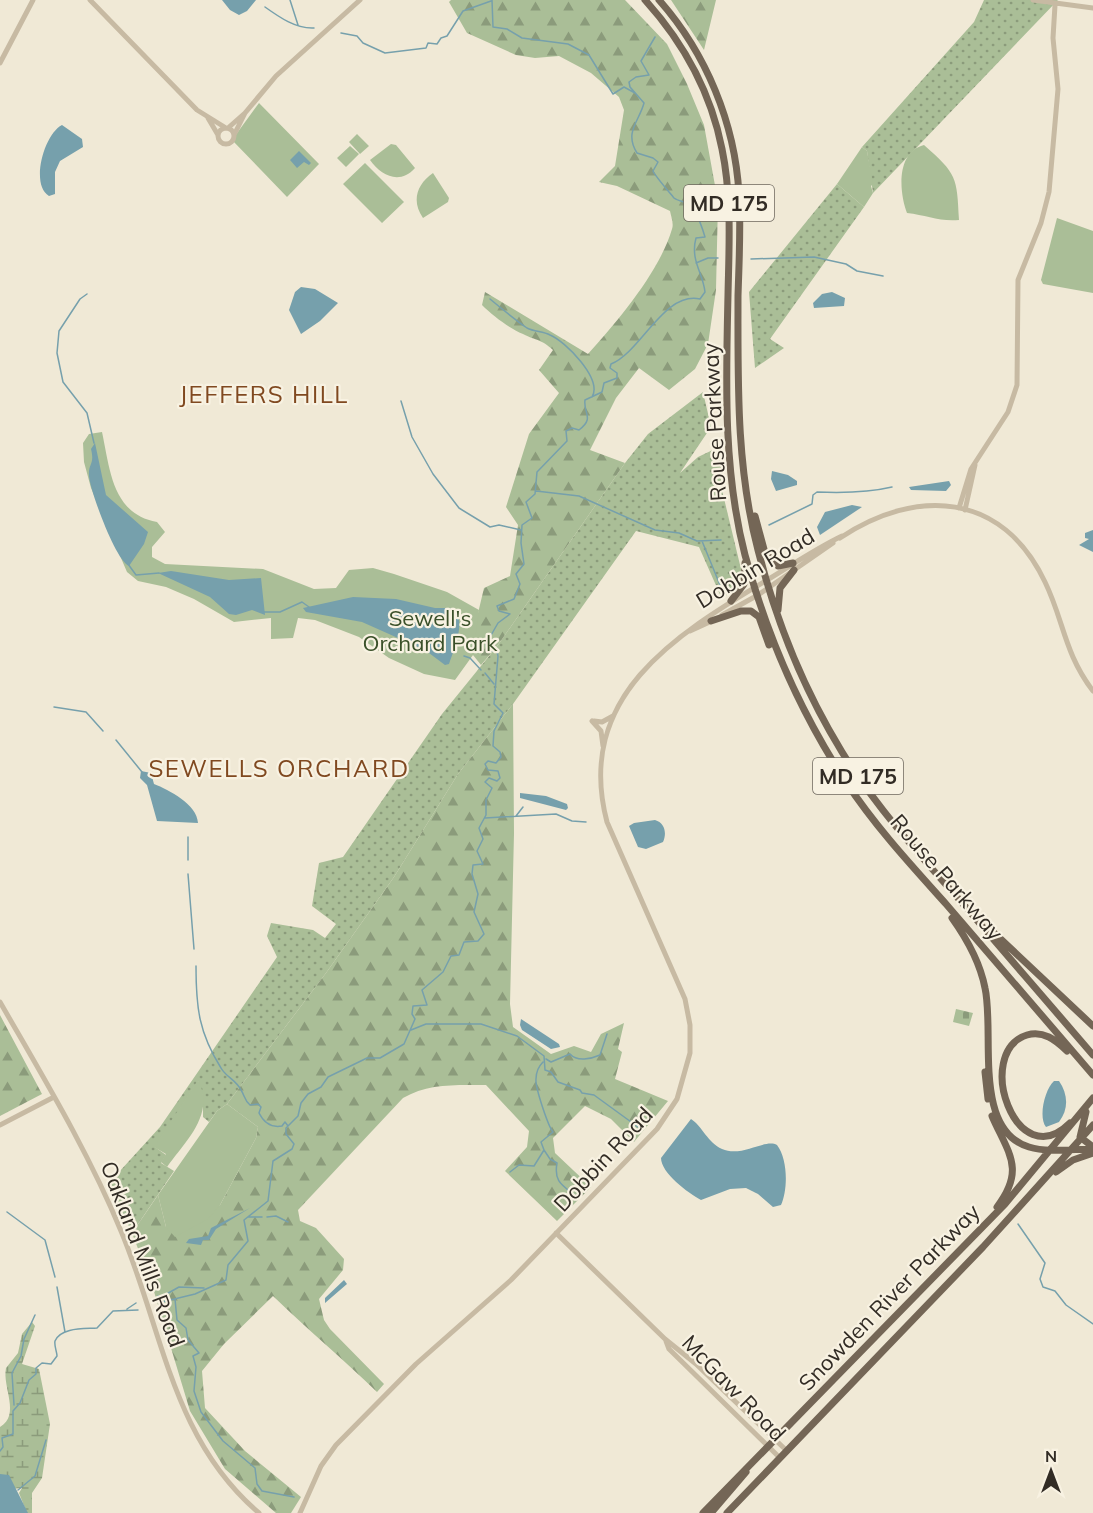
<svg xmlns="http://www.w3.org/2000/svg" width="1093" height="1513" viewBox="0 0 1093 1513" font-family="Mulish,sans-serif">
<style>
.grass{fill:url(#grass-dots)}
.forest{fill:url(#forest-firs)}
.wetland{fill:url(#wetland-marsh)}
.cemetery{fill:url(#cemetery-stones)}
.green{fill:#aabe97}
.water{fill:#76a0ac}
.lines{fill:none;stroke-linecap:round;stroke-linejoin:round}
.stream{stroke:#76a0ac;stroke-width:1.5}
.minor{stroke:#c7baa3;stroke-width:5}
.major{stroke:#746656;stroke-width:7}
.labels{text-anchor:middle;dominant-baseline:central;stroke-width:4.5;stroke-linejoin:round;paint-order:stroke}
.shield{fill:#f8f2e2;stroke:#6d675e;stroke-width:1.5}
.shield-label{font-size:21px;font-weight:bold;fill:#322c25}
.street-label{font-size:22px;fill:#322c25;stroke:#f8f2e2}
.park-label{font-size:22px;fill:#3a5029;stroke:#f8f2e2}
.neighbourhood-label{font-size:24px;letter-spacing:1.5px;fill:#804920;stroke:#f8f2e2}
</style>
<defs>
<pattern id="grass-dots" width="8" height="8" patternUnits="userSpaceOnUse" patternTransform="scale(1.5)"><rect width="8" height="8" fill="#aabe97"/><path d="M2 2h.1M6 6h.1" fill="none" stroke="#8b9b7b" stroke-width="1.8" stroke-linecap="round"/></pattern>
<pattern id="forest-firs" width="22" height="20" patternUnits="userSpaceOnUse" patternTransform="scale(1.5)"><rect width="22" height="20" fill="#aabe97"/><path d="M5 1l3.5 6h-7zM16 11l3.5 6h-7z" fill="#8b9b7b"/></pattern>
<pattern id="wetland-marsh" width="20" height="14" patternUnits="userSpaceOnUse" patternTransform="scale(1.5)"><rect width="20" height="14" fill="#aabe97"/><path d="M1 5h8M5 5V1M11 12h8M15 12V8" fill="none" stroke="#8b9b7b"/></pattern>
<pattern id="cemetery-stones" width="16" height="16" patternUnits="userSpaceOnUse" patternTransform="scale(1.5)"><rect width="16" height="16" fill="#aabe97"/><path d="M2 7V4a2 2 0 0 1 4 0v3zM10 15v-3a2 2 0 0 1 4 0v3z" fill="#8b9b7b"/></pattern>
</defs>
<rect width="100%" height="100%" fill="#f0e9d6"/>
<path class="grass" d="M984,0h74l-185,193 -6,-42 -5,-4 112,-125z
M837,184l27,23 -94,132 14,9 -29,20 -6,-76z
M703,392l8,35 -31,46 18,-16 23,-11v40l20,83 -1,15 -18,15 -23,-52 -63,-16 -123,173 -55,70 -64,103 -68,96 -99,131 -10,7 -8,11 -6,-5v-20l-5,-16 -43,66 11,8 -5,8 13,8 -42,62 -23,-50 51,-56 117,-170 -10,-21 4,-13 42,7 12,8 11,-14 -24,-18 7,-43 24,-6 99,-143 56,-69 127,-182 23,-29z"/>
<path class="forest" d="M451,0h174l42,44 20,40 17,41 14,77 -2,88 -8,54 -13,25 -26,21 -30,-22 -23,30 -26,52 35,13 -127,182 -17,20 -8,-10 1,-25 10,-42 26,-12 8,-51 -12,-18 23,-73 30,-41 -20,-23 14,-20c-12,-11 -16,-9 -30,-16 -14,-6 -30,-18 -41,-29l3,-13 103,62c29,-32 72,-83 84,-125 2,-5 -1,-13 -2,-18l-53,-25 -18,-4 16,-16 9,-56 -5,-13 -28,-24 -32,-17 -24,2 -19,-3 -49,-22 -18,-31z
M671,0h45l-12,50z
M513,704l1,129 -4,171 3,23 38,27 23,-8 17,6 10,-18 23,-11 -6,26 4,3 -7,27 53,22 -34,41 -23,-23 -26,-13 -32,32 2,15 36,34 -34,34 -52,-50 22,-24 2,-16 -43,-46c-29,0 -58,-2 -83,13l-105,112 2,11 16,7 28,31 -1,11 -24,29 5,21 6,9 54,55 -7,8c-34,-33 -70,-63 -104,-96l-49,48 -22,27 3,37 40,43 56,46 -10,16h-15l-51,-44 -35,-58 -38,-126 -20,-52 26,-38 8,32 54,-22 36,-67 2,-11 -31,-23 99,-131 68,-96 64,-103z
M0,1015l42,79 -42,22z"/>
<path class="wetland" d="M32,1322l3,4 -13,38 17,5 11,55 -8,54 -10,15v20h-5l-8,-20 3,-5 -22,2v-63c21,-12 2,-40 6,-59l12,-15 4,-19z"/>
<path class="cemetery" d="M956,1009l17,4 -4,13 -16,-4z"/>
<path class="green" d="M259,103l60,61 -32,33 -55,-57z
M357,134l12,12 -9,8 -11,-12z
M391,144l5,1 19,23c-15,17 -34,8 -45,-8z
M924,145c33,29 33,32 35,75 -19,2 -33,-5 -52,-7 -8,-21 -11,-61 17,-68z
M350,146l9,8 -13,13 -9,-9z
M862,147l5,4 6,33 -2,2 2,7 -9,14 -27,-23z
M365,163l39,39 -22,21 -39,-39z
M433,173l16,25 -1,4 -25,16c-12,-17 -6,-34 10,-45z
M1057,218l36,13v62l-50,-9 -2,-4z
M102,432c8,37 10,82 55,90l8,10 -13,15v10l13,7 98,5 51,20 22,-1 13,-18 24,-2 21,6 53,18 32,18 -6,45 -18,25 -31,-6 -35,-16 -30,-21 -44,-17 -17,-2 -5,20 -22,1v-21l-37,4 -40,-23 -28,-12 -28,-6 -11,-9 -36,-84 -7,-26 -1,-19 6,-9z
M198,1080c18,34 -13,62 -31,87l-6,-5 5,-8 -12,-7z
M227,1104l31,23 -2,11 -36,67 -12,14 -33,18 -9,-10 -8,-32 59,-84z"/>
<path class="water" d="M222,0h34l-9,11 -8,4 -9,-5z
M62,125l20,14 1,8 -23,14 -5,11v22l-6,2c-19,-11 -5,-62 13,-71z
M299,151l12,12 -2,2 -5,-3 -7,6 -7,-8z
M301,287l14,2 23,14 -18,18 -19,13 -12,-24 6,-18z
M832,292l13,6 -1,8 -30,2 -1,-5 9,-9z
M95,443l11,52 42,37 -4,12 -15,22c-13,-5 -39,-75 -40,-90 -1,-13 6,-11 2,-27z
M772,471l16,4 9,6v4l-21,6 -5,-12z
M949,481l2,4 -5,6 -35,-1 -2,-3z
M852,505l10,2 -42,28 -3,-8 8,-15z
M1093,530v22l-14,-7 10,-6 -4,-1v-5z
M171,571l58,9 32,-2 4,37 -13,-5 -16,5 -7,-1 -19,-17 -52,-24z
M353,597l43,2 39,9h18c14,13 1,41 -4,56l-4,1 -20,-15 -63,-28 -56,-10 -3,-4z
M141,771l10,2 3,11c15,6 43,20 44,39l-41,-2 -10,-36 -7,-7z
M520,793l26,3 21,8 1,4 -2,2 -46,-12z
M655,820c10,3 12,13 8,22l-17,7 -8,-2 -9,-21 5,-3z
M521,1019l38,25 1,3 -9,2 -29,-19 -2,-5z
M1054,1081h5c9,13 10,28 0,41l-13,5c-8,-10 -1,-38 8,-46z
M691,1119c11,7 17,24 31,30 20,9 43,-11 55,-4 11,14 11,45 4,60l-8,2 -15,-13 -12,-6 -16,1 -29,11c-13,-7 -40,-27 -40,-42z
M250,1208l-34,21 -7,11h-6l-2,5 -15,-2 3,-4 19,-3 3,-8z
M344,1280l3,4 -22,19v-5z
M0,1474l9,1 19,38h-28z"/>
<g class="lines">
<path class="stream" d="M290,0l8,25
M492,0l1,27 14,2 15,9 46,6 21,11 24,39 11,-7 11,6
M265,7c14,10 31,22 49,21
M341,33l16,3 6,7 22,10 41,-5 2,-5 9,1 4,-6 6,-2 16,-25 28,-10
M751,259l63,-2 32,7 11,7 26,5
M696,263l12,-5h10
M87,294l-7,5 -21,32 -2,22 6,29 24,31 7,30
M490,299c12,10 24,20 37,29 8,4 16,3 23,7 15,6 53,44 42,62
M401,401l11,36 21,37 26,34 31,19 9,-2 22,5
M536,491l43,5 76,34 24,3 18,8 24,-1
M769,525l43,-21 1,-9 4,-3c23,1 54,0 75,-5
M702,541l18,44
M128,564l8,11 23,-2
M264,612h16l22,-10 7,5
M464,656l6,2 11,12
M485,673l9,11
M54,707l32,5 17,19
M116,740l26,32
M516,816l7,-9
M485,818l71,-4 16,7 14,1
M188,837v23
M188,874l6,75
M196,966c0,42 3,67 25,102 5,9 15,12 20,22 4,6 3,10 9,15l8,-1 3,3 -2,6c5,10 12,15 23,13l3,-4 3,4
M411,1030l15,-6h55l36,12 27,20 1,14 6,2 7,10 22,8 2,3 12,2 44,32
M546,1059l5,3 19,-8c7,8 21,5 30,1l7,-21
M544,1150l6,9 7,4c-3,17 3,21 16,31
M510,1172l9,-7 15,1 10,-16 -3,-8 12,-10c-5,-6 -18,-45 -17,-53 0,-7 3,-13 7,-17
M7,1212l38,28 10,37
M248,1217h14
M267,1217l9,-1 12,6
M1018,1224l27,39 -5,16 3,8 12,4 11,14 27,19
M57,1287l8,45
M158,1296h5l-1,2
M163,1296l16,-9 25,1
M160,1299h5
M175,1299l2,21 9,8 2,12 11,13 -6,3 3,11 -2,24 7,21 22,29 32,27 2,16 5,7 32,6
M162,1302l33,-8 31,-14 2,-15 20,-24 -4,-21 24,-19 5,-40 19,-12 2,-5 -8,-10v-6l12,-12 3,-13 7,-9 13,-7 7,-10 39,-19h13l24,-14 11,-25 -3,-5 1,-8 14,-1 -5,-15 21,-18 8,-16 8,-1 5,-13 14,-1 6,-7 -10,-22 4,-18 -6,-20 1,-9 10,-1 -6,-13 6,-12 -4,-11 7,-13v-15l6,-12 -7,-6 4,-4 8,3 3,-3 -2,-7 -10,-1 -3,-6 3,-3 8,2 5,-6 -1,-5 -7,-6 1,-15 9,-18 -9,-9 4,-48 -1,-4 -10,-2 -1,-6 12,-21 12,-9 -11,-3 -2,-5 17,-7 6,-15 -4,-10 8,-10 -3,-21 1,-18 10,-7 -6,-16 9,-8 2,-22 30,-31 -1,-10 6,-3 7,2c16,-12 4,-17 6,-30l17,-8 2,-9 13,-5v-5l-7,-5 1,-4c30,-12 53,-73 89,-65l5,-7c-2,-19 -15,-32 -9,-54l9,-1c-2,-7 -9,-27 -13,-31 -5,-5 -13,-4 -18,-8 -4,-5 -19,-22 -21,-27l5,-9 -5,-4 -16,-5c-13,-21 2,-31 7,-50l-14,-16 -1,-5 7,-5 13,-2 -8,-14 14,-24
M127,1309l9,-6
M14,1405l-2,-32 9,-17 3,-17 11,-24
M0,1451l3,-4 -1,-9 11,-4v-23l7,-8 9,-23 7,-6v-6l6,-5 9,1 6,-8c0,-4 -3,-10 -2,-15 6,-14 30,-12 42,-13l16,-17 25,-1
M18,1490l17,-14 11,-36"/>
<path class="minor" d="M90,0l107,110 29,18
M1033,0l60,8
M0,63l33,-63
M208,118l10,17
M228,128l17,-15 31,-37 84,-76
M218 136a8 8 0 1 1 16 0a8 8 0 1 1-16 0Z
M234,135l11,-22
M959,508l12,-39 37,-57 9,-27 1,-105 23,-57 8,-31 9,-103 -5,-51 2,-33
M965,510l10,-45
M840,538c77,-51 162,-46 205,44 19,39 19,71 48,109
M722,615l36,-20 75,-52
M690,631l24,-11
M592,721l9,10 2,15
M594,721l8,1 11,-6
M0,1002c43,75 88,149 121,229 42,100 51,208 138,282
M0,1125l54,-28
M556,1233l109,106 31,25 91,87
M666,1341l3,8 111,109
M300,1513l21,-47 15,-21 80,-81 95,-84 146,-151 20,-30 13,-46v-28l-5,-26 -78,-177c-33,-125 68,-187 160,-242 25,-15 48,-31 75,-44"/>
<path class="major" d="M645,0c38,42 66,93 77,149 10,48 7,97 6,146 -2,87 -5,175 17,260 22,81 55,157 101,227 29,44 65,83 100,122 49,57 98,114 147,171
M659,0c47,53 76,123 80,194 2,34 0,68 -1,102 0,85 -2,171 20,254 18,71 46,140 84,202 33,53 74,99 115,145 45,53 91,105 136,158
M755,516l10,37 13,13 15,-3
M731,601l13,-17 1,-21
M778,610l2,-22 14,-18
M711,621l30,-10h10l8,6 10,28
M952,918c15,21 28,44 33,70 10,44 -13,142 44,159 19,6 44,2 64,2
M990,929l103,97
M1067,1051c-11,-11 -24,-21 -40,-16 -54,17 -11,142 43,88
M985,1072l3,27
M1086,1112l-6,25 13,10
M992,1116c16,37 34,53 5,91
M1056,1172l17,-12 20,-7
M703,1513l302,-309 88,-106
M711,1513l35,-41
M727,1513l256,-266 110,-122"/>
</g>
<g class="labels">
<g class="shield">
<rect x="684" y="185" width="90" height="36" rx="4.5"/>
<rect x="813" y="758" width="90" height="36" rx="4.5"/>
</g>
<g class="shield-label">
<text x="729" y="203">MD 175</text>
<text x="858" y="776">MD 175</text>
</g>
<g class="street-label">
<text transform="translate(714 422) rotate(-93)">Rouse Parkway</text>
<text transform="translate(755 568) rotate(-31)">Dobbin Road</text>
<text transform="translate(947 877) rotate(49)">Rouse Parkway</text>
<text transform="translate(603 1159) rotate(-47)">Dobbin Road</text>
<text transform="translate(143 1254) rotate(69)">Oakland Mills Road</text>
<text transform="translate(889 1297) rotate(-46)">Snowden River Parkway</text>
<text transform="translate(734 1388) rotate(46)">McGaw Road</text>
</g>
<g class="park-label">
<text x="430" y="618">Sewell's<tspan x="430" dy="25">Orchard Park</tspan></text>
</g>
<g class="neighbourhood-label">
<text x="264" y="394">JEFFERS HILL</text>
<text x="279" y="768">SEWELLS ORCHARD</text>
</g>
</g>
<g transform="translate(1051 1471)" stroke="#f8f2e2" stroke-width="4.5" paint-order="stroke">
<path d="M0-4.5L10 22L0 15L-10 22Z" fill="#322c25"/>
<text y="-9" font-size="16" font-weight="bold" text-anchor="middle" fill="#322c25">N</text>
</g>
</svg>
